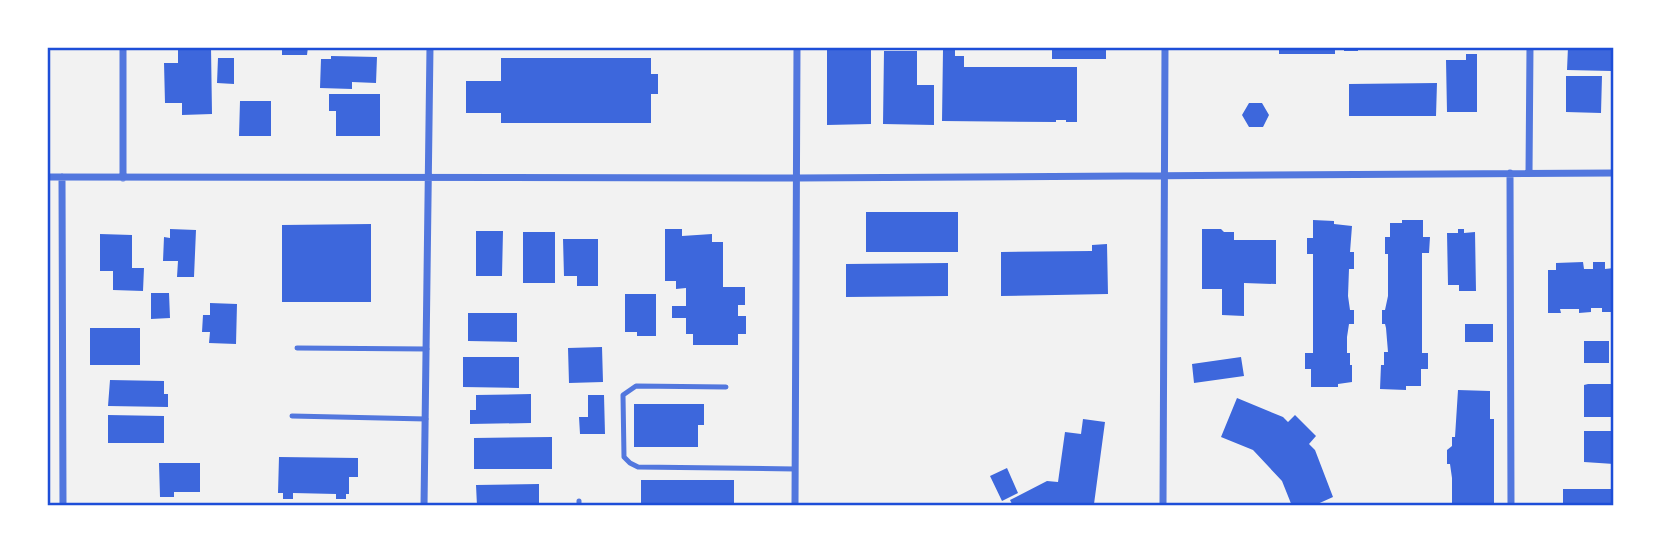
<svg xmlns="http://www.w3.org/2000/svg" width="1661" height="553" viewBox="0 0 1661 553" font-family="Inter,sans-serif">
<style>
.building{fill:#3d67dc}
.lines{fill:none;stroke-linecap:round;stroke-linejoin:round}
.service{stroke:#5277de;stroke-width:5}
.minor{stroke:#5277de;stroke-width:7}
.neatline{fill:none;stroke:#1d4ed8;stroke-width:2.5}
</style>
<rect width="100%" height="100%" fill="#f2f2f2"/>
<path class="building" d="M178,47h33l1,67 -30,1v-12h-17l-1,-40h14z
M282,47h26l-1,8h-25z
M1052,47h54v12h-54z
M1279,47h56v7h-56z
M1344,47h14v4h-14z
M1568,47h44l-1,24 -44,-1z
M871,49v75l-44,1v-75z
M943,50h12v6h9v11h113v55h-11v-2h-10v2l-114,-1z
M884,51h33v34h17v40l-51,-1z
M1466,54h11v58h-30l-1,-52h20z
M331,56l46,1 -1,26 -24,-1v7l-32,-1 1,-29h10z
M218,58h16v26l-17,-1z
M501,58h150v16h7v20h-7v29h-150v-10h-35v-32h35z
M1566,76h36l-1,37 -35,-1z
M1437,83l-1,33h-87v-32z
M329,94h51v42h-44v-25h-7z
M240,101h31v35h-32z
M1249,103h13l7,12 -6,12h-14l-7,-12z
M866,212h92v40h-92z
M1313,220l21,1v3l18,2 -2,26h4v17h-5l-1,27 2,14h4v14h-5l-2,13v16h3v12h2v17l-14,2v3h-27v-18h-6v-16h8v-99h-6v-16h6z
M1402,220h21v17h7l-1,16h-7v100h6v16h-7v17h-15v4l-26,-1 1,-24h3v-13h4l-2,-24 -1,-4h-3v-14h3l3,-14v-42h-3v-17h5v-14h12z
M371,224v78h-89v-77z
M170,229l26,1 -2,47h-17l1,-16h-15l1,-24 6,1z
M665,229h17v7l30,-2v8h11v45h22v18h-7v11h8v18h-8v11h-45v-11h-7v-16h-14v-12h14v-18l-10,1v-8h-11z
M1202,229h19l3,3h10v8h42v44l-32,-1v33l-22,-1v-26h-20z
M1458,229h6v4l11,-1 1,59h-17v-6h-11l-1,-52h11z
M476,231h27l-1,45h-26z
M523,232h32v51h-32z
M100,234l32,1v33h12l-1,23 -30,-1v-19h-13z
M563,239h35v47h-21v-10h-13z
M1107,244l1,50 -107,2v-44l91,-1v-6z
M1583,262l1,7h9v-7h12v7l9,-1v44h-12v-4h-11v4l-12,1v-4h-19l1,4h-13v-43h8v-7z
M948,263v33l-102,1v-33z
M151,293h18l1,25 -19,1z
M625,294h31v42h-19v-4h-12z
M210,303l27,1 -1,40 -27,-1 1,-11h-8l1,-17h7z
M468,313h49v29l-49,-1z
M1465,324h28v18h-28z
M90,328h50v37h-50z
M1584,341h25v22h-25z
M602,347l1,35 -34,1 -1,-35z
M463,357h56v31l-56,-1z
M1241,357l3,19 -50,7 -2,-19z
M110,380l54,1v13h4v13l-60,-1z
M1588,384h26v33h-30v-32z
M1458,390l32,1v28h4v87h-42v-28l-2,-14h-3v-14l5,-4v-9h3z
M531,394v29l-61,1v-14h6v-15z
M588,395h16l1,39h-25l-1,-17h9z
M1237,398l46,19 5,5 7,-7 21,21 -7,8 6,6 18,47 -20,9h-21l-10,-25 -29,-31 -32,-13z
M634,404h70v21h-6v22h-64z
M108,415l56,1v27h-56z
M1083,419l22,3 -11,82 -10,-1 -1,3h-70l-3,-6 37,-19 11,1 7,-50 16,2z
M1584,431h30v33l-30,-2z
M552,437v32h-78v-31z
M279,457l79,1v19h-9v17h-3v5h-10v-5l-43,-1v6h-10v-6h-5z
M159,463h41v29h-26v5h-14z
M1007,468l11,25 -16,8 -12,-25z
M641,480h93v26h-93z
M539,484v22h-62l-1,-21z
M1563,489h51v17h-51z"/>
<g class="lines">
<path class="service" d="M297,348l130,1
M726,387l-90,-1 -13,9 1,62 6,6 8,4 157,2
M292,416l134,3
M579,501v5"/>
<path class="minor" d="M1510,173l1,333
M1529,173l1,-126
M47,177l750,1 817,-5
M62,177l1,329
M123,178v-131
M424,506l6,-459
M795,506l2,-459
M1163,506l2,-459"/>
</g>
<rect width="1661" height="553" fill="none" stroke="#ffffff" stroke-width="98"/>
<rect x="49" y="49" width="1563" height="455" class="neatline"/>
</svg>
